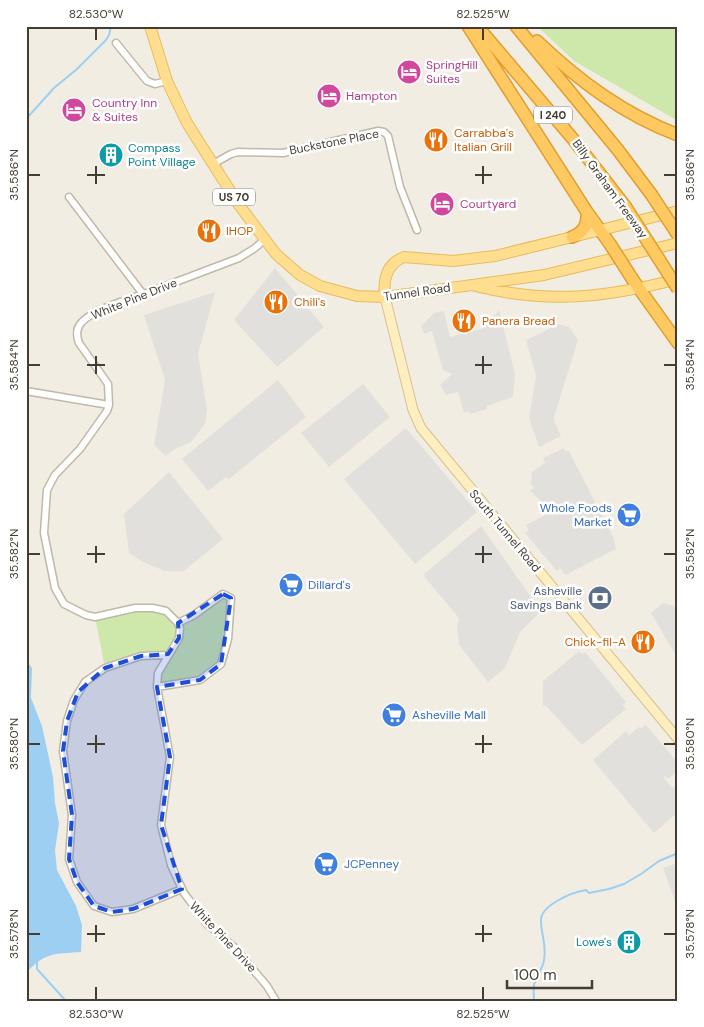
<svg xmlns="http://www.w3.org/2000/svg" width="704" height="1027" viewBox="0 0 704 1027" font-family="'DM Sans',sans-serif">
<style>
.green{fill:#cde8aa}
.parking{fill:#e2e0dc}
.water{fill:#9ccff2}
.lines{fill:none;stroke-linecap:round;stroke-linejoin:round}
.stream{stroke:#9ccff2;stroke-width:2}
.street-casing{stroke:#c1b8a8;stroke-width:9}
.secondary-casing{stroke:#d4c191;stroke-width:11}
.primary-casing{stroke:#e6bc5d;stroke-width:12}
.highway-casing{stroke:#e19e2e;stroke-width:14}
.street{stroke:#fff;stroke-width:6}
.secondary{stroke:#ffefc0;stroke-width:9}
.primary{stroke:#ffde8f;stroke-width:10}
.highway{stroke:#ffc961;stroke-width:11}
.highway-bridge-casing{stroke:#e19e2e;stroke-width:14;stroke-linecap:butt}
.highway-bridge{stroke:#ffc961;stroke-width:11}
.marked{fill:#1d4ed8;fill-opacity:0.2;stroke:#1d4ed8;stroke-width:4;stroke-dasharray:10 6;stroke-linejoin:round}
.ticks{fill:none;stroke:#443d33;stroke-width:2}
.labels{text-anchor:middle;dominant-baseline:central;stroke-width:5;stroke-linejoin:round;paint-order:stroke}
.shield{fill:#fff;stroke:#7c7770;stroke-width:1}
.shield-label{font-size:11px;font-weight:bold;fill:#443d33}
.hotel-label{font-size:12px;fill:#b23c85;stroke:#fff;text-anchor:start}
.food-label{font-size:12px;fill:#c56008;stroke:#fff;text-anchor:start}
.street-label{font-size:12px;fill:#443d33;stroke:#fff}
.culture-label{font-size:12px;fill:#0d838f;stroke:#fff;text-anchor:start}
.shop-label{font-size:12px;fill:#366cbe;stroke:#fff;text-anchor:start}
.service-label{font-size:12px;fill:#4e5e75;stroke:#fff;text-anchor:end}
.neatline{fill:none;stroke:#443d33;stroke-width:2}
.ticks-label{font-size:12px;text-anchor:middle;fill:#443d33}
</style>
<rect width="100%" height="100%" fill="#f2ede3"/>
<path class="green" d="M537,26h141v95l-104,-60z
M223,594l8,4 -3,41 -7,25 -21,16 -43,7 1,-14 9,-18 -26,1 -36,12 -10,-51 40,-9 31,3 12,12z"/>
<path class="parking" d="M275,268l49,59 -47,40 -43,-47z
M215,292l-17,62 9,56 -2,14 -14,18 -16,7 -9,7 -12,-11 11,-65 -21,-65z
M499,310l16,64 -2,23 -26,9v3l-17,5 -1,-3 -5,2 -6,-21 -12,3 -6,-10 12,-11 -9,-4 -11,-39 -8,3 -3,-8 13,-13 10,-2 6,26 32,-8z
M559,324l10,3 9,13 -24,77v4l7,15 -22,11 -10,-29 7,-42 -10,-36z
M278,380l28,37 -77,62 -3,-2 -18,14 -26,-32z
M363,384l27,33 -61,50 -28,-34z
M406,428l71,84 -62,52 -71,-85z
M564,448l1,3h4l45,88 2,10 -51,26 -5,-7 -3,3 -32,-38 4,-3 -3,-5 25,-13 -2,-4 -4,2 -3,-8 -12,-11 4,-3 -3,-4 1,-12 13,-9 -2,-5z
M169,472l54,67 -39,32h-19l-22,-9 -14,-9 -5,-39z
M481,526l60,85 -21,21 -15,36 -17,14 -29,-37 -2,-19 2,-8 -36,-43z
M663,603l15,4v52l-27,-46z
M579,651l3,3 3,-2 41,50 -3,3 3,4 -44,36 -36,-39h-3v-25z
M646,725l32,38 -3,5 2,3 -9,8 -3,-3 -1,2 8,10 5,-3 1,2v25l-24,21 -61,-73 33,-29 3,4 10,-8 3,1z
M678,863v46l-15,-41z"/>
<path class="water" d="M26,661l6,7 -1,30 11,28 11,51 2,26 4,20 -4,27 2,20 19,36 6,19 -1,27c-27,2 -36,0 -55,21z"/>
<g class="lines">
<path class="stream" d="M26,119l28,-31 23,-19 29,-29 3,-5 2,-9
M37,960v9l29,32
M534,1001c0,-5 -1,-11 0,-16 2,-9 9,-16 10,-25 3,-14 -3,-26 -3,-39 -1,-16 32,-29 45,-31l3,3 20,-4 15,-5 17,-10 18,-13 19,-8"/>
<defs>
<path id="street" d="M116,43l31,38 8,3 12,-3
M213,164l18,-10 7,-2 45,1 95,-22 6,1 4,4 12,51 17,43
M69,197l74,97
M264,240l-9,8 -16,10c-29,11 -58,22 -87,33 -18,7 -57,17 -70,31 -6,6 -6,13 -3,21l29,41 1,21 -2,6 -27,38 -25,26 -8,15 -3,43 11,55 9,16 22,11 9,2 40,-9h18l13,3 12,12 2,5 -1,10 -21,35 -1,14 13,70 -9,68 10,40 13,28 23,31 27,23 33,39 9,15
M26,391l83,14
M168,655l-27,1 -36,12 -20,14 -11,18 -7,21 -4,30 9,64 -3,44 8,23 17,24 18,6 21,-3 49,-20
M157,687l43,-7 21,-16 7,-25 3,-41 -8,-4 -29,21 -16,8"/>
<path id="secondary" d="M385,297l28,113 8,18 257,311"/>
<path id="primary" d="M150,26l17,55 20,42 52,82 37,49 24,21 20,11 37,10 28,1 159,-22 134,-32
M475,286c74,18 130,12 203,-7
M385,297c-2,-17 1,-33 19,-40l49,4 42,-5 183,-45"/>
<path id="highway" d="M468,26l119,186 23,32
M477,26l96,113 52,67
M516,26l102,124 33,44
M537,41c42,40 86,73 141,94
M572,237c12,-5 16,-12 15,-25
M633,280l45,63"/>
</defs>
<use href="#street" class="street-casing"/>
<use href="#secondary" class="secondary-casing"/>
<use href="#primary" class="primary-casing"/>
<use href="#highway" class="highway-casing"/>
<use href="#street" class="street"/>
<use href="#secondary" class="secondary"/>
<use href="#primary" class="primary"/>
<use href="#highway" class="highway"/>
<defs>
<path id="highway-bridge" d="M651,194l27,41
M625,206l53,83
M610,244l23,36"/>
</defs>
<use href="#highway-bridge" class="highway-bridge-casing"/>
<use href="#highway-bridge" class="highway-bridge"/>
</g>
<path class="marked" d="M223,594l8,4 -10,66 -21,16 -43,7 13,70 -9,68 21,64 -49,20 -21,3 -18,-6 -17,-24 -8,-23 3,-44 -9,-64 4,-30 11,-29 27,-24 36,-12 27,-2 11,-16 -1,-15z"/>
<path class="ticks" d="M96,28v12M483,28v12M96,166v18M483,166v18M28,175h12M87,175h18M475,175h17M664,175h12M96,356v18M483,356v18M28,365h12M87,365h18M475,365h17M664,365h12M96,546v17M483,546v17M28,554h12M87,554h18M475,554h17M664,554h12M96,735v18M483,735v18M28,744h12M87,744h18M475,744h17M664,744h12M96,925v17M483,925v17M28,934h12M87,934h18M475,934h17M664,934h12M96,987v13M483,987v13"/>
<defs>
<symbol id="hotel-disc" viewBox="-11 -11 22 22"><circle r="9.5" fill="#d1479c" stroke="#fff"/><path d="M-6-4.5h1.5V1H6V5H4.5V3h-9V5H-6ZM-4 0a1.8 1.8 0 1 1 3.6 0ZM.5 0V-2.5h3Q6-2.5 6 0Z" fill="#fff"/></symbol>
<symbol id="restaurant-disc" viewBox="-11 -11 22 22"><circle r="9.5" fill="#e8710a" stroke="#fff"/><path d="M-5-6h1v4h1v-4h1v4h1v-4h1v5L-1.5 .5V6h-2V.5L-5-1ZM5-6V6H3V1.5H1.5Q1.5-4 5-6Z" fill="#fff"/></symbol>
<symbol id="building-disc" viewBox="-11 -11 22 22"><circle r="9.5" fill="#0f9aa8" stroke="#fff"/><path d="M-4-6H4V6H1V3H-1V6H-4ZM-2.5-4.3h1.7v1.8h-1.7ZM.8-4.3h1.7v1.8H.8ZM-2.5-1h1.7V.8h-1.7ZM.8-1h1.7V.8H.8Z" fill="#fff"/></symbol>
<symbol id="supermarket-disc" viewBox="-11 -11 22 22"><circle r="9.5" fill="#3f7fe0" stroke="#fff"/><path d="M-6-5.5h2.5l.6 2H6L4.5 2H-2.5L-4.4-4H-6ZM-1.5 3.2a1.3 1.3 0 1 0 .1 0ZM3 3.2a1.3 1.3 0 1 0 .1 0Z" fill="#fff"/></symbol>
<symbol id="bank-disc" viewBox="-11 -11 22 22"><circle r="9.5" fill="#5c6f8a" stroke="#fff"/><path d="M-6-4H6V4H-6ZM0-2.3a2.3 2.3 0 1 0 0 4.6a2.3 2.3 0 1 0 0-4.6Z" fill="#fff"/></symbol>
</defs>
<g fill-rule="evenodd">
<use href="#hotel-disc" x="395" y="58" width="28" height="28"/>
<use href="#hotel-disc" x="315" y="82" width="28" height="28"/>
<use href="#hotel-disc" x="60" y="96" width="28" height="28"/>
<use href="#restaurant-disc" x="422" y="126" width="28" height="28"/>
<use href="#building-disc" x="97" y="141" width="28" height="28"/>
<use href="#hotel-disc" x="428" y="190" width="28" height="28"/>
<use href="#restaurant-disc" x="195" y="217" width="28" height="28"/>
<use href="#restaurant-disc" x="262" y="288" width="28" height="28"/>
<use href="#restaurant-disc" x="450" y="307" width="28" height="28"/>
<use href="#supermarket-disc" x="615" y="501" width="28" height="28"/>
<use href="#supermarket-disc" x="277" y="571" width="28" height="28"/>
<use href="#bank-disc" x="586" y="584" width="28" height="28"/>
<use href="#restaurant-disc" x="629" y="628" width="28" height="28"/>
<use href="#supermarket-disc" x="380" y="701" width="28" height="28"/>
<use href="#supermarket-disc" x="312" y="850" width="28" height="28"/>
<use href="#building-disc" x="615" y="928" width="28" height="28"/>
</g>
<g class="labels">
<g class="shield">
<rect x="534" y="106.5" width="38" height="17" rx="4"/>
<rect x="213" y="188.5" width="42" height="17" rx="4"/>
</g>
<g class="shield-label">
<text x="553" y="115">I 240</text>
<text x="234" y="197">US 70</text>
</g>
<g class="hotel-label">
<text x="426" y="65">SpringHill<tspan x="426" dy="14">Suites</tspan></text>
<text x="346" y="96">Hampton</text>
<text x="92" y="103">Country Inn<tspan x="92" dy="14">&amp; Suites</tspan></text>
<text x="460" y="204">Courtyard</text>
</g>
<g class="food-label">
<text x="454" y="133">Carrabba's<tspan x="454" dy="14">Italian Grill</tspan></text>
<text x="226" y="231">IHOP</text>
<text x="294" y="302">Chili's</text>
<text x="482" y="321">Panera Bread</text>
<text x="626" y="642" text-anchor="end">Chick-fil-A</text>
</g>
<g class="street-label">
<text transform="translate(334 142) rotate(-11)">Buckstone Place</text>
<text transform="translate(610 189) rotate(54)">Billy Graham Freeway</text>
<text transform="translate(417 292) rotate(-8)">Tunnel Road</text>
<text transform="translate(134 299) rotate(-22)">White Pine Drive</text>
<text transform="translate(505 531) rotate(50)">South Tunnel Road</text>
<text transform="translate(223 937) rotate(47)">White Pine Drive</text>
</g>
<g class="culture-label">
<text x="128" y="148">Compass<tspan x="128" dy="14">Point Village</tspan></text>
<text x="612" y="942" text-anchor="end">Lowe's</text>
</g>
<g class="shop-label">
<text x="612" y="508" text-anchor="end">Whole Foods<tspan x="612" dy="14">Market</tspan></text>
<text x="308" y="585">Dillard's</text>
<text x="412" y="715">Asheville Mall</text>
<text x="344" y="864">JCPenney</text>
</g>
<g class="service-label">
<text x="582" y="591">Asheville<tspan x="582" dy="14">Savings Bank</tspan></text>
</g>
</g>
<rect width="704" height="1027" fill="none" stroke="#ffffff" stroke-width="55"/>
<path d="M507 980v8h85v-8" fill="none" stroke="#443d33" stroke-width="2.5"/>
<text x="514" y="980" font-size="15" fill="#443d33" stroke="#ffffff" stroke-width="4" paint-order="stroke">100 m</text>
<rect x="28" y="28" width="648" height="972" class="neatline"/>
<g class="ticks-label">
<text x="96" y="18">82.530°W</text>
<text x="483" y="18">82.525°W</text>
<text transform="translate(14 175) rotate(-90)" y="4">35.586°N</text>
<text transform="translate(690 175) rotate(-90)" y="4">35.586°N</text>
<text transform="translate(14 365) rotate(-90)" y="4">35.584°N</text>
<text transform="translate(690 365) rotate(-90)" y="4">35.584°N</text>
<text transform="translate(14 554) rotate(-90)" y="4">35.582°N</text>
<text transform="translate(690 554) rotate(-90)" y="4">35.582°N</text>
<text transform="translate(14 744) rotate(-90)" y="4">35.580°N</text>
<text transform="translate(690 744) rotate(-90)" y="4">35.580°N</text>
<text transform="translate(14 934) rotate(-90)" y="4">35.578°N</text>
<text transform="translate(690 934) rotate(-90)" y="4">35.578°N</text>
<text x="96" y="1018">82.530°W</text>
<text x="483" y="1018">82.525°W</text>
</g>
</svg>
